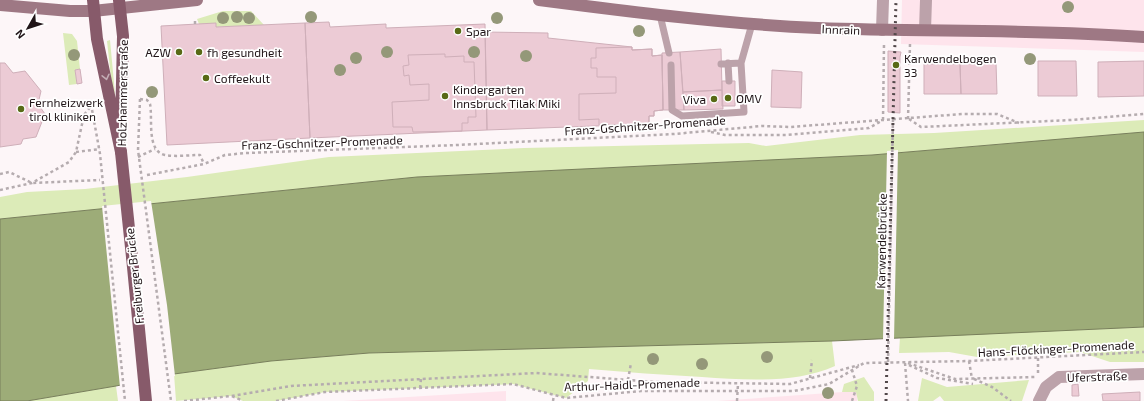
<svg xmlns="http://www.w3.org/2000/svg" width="1144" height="401" viewBox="0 0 1144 401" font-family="'Exo 2',sans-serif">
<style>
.built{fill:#fee4ec}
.green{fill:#dcebb8}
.water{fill:#9dac78;stroke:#787f5b}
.pier{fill:#fdf6f8}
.building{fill:#eccbd5;stroke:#cfafb9}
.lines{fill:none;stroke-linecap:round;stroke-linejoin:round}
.path{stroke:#b5acaf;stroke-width:2.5;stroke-dasharray:3 3;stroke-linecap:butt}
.lane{stroke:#bca2aa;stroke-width:7}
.street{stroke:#bca2aa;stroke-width:12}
.secondary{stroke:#9e7884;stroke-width:12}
.primary{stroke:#875a6a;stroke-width:12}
.rail{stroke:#52484a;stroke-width:3;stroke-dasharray:2 4;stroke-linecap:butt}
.path-bridge{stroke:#b5acaf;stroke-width:2.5;stroke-dasharray:3 3;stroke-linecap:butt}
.primary-bridge{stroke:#875a6a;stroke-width:12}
.tree{fill:#949879}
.oneway{stroke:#c3acb4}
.poi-dot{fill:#586a16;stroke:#fff;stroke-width:1.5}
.labels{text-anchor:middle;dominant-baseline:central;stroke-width:3.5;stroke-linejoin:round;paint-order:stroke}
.street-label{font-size:12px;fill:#201518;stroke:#fff}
.poi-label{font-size:12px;fill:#201518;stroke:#fff;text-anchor:start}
</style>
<rect width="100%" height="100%" fill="#fdf6f8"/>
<path class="built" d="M902,0h242v52l-243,-8z
M506,391v10h-163z
M857,391v10h-140z"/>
<path class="green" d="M223,11h28l13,14 -48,2v-3h-17l-2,-5z
M63,33l9,1 5,7 3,28 -5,1 2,14 -8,1z
M110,40l6,64 -2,1 -7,-64z
M1144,120v12l-272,23 -455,22 -417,42v-22l27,-5 58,-3 102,-12 142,-20 195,-9 225,-5 17,3 94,-11 74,-2z
M1144,327v35h-34l-30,-10 -103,5 -28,-5 -50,1 1,-16z
M832,341l3,25c-40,18 -90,14 -133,11 -38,-2 -76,-5 -113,-8l-1,12 -22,17 -53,-14 -188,8 -49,9h-33l-12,-5 -55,5 -2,-27 97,-13 98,-8z
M864,377l10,15v9h-16l-2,-9h-14l2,-8z
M922,378l25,9 82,-7 -7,21h-78l-4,-5 -7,5h-15z
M116,386l2,15h-91z"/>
<path class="water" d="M1144,132v195l-312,14 -463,12 -98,8 -97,13 -58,12 -89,15h-27v-182l417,-42 455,-22z"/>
<path class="pier" d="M898,150l-4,190h-11l4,-189z
M151,201l16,104 8,71 -55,11 -18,-181z"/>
<path class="building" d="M329,22l1,5 56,-3v4l99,-4 2,106 -177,8 -5,-115z
M216,23v4l89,-4 5,115 -143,7 -6,-119z
M485,32l63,1v5l84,9v3l20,-1v7l10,-1 1,55 -9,1v5h-5v8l-162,6z
M632,47v3l20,-1v7l10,-1 1,55 -9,1v5h-5v8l-50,1v-6l-20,1v-26l37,-1v-16h-19v-9h-6v-10h5v-10z
M721,49l1,41 -39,2 -3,-40z
M888,51l13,1 -1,5v56l-12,-1z
M680,52l4,58h-21l-1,-57z
M445,54v3l19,-1v6h10l2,55h-8v6h-6v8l-49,1 -1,-5h-19l-1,-25 37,-2v-16l-19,1 -1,-10 -5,1 -1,-10 6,-1 -1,-10z
M1038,61h38l1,35h-39z
M1144,61v35l-46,1v-35z
M0,63h5l8,10 12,-2 16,20 -3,13 7,10 -9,23 -13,2 -2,5 -21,3z
M996,63l1,31h-36l-1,-30z
M924,64h36l1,30h-37z
M80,69l2,14 -5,1 -2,-14z
M772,70l30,2 -1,36 -30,-1z
M722,81h13v25h-13z
M722,90l1,19 -39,1 -1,-18z
M1078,384l1,12h-7v-11z
M1140,392v9h-37l-1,-7z"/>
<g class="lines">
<path class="path" d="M195,21v3
M140,99l7,1 3,4c3,14 -4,47 15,51 11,2 24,0 35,0l4,9
M908,119l2,-75
M909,119l12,8 150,-7 73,-6
M883,120l1,-76
M711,132l14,3h62l82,-7 14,-8
M76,152l24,-3
M138,157l17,-8
M0,174l9,-2 23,11 68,-3
M147,175l57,-11 21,-9 21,-2 211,-8 217,-11 88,-8 28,1 172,-13h35l22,9
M0,190l32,-7 37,-21 7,-10 8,-37 11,-14
M1038,358v17
M969,361l3,18
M888,362l5,-243
M905,363l3,38
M908,363l47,16 81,-2
M909,365l28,13 36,6
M810,378l2,-18
M974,379l18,8 19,14
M628,380l3,-17
M420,388l1,-9
M232,396l11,5
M184,401l47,-5 60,-10 245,-13 119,9 135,2 69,-19
M276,401l49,-9 188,-8 53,14 75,-7h153l35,-7 35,-21 105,-2 175,-9
M553,401l1,-6
M737,401l1,-17
M852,401l5,-15 -5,-16"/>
<path class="lane" d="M660,15l9,38
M728,63l1,18
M721,64l20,-1 11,-39
M671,65l1,45 10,6 62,-4 -3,-49"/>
<path class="street" d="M882,30l1,-30
M925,30l1,-30
M1039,401l7,-14 13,-10 85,-3"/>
<path class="secondary" d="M539,0c93,12 186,24 279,28 109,4 218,1 326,9
M0,5l70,6h23l104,-11"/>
<path class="primary" d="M93,0l4,39 24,113
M119,0l4,36 -2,93
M132,257l14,144"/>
<path class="rail" d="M886,401l10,-401"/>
<path class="path-bridge" d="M140,99l-2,51 33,251
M91,104l9,50 25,247"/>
<path class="primary-bridge" d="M121,152l11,105"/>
</g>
<g class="tree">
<circle cx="1068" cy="7" r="6"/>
<circle cx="237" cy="17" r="6"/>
<circle cx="311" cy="17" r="6"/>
<circle cx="223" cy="18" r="6"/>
<circle cx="249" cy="18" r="6"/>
<circle cx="497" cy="18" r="6"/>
<circle cx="639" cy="31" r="6"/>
<circle cx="387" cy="52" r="6"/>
<circle cx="474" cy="52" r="6"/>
<circle cx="74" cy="55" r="6"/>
<circle cx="526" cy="56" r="6"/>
<circle cx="356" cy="58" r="6"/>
<circle cx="1030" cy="59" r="6"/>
<circle cx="340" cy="70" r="6"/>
<circle cx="152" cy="92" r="6"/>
<circle cx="767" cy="357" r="6"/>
<circle cx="653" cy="359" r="6"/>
<circle cx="702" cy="364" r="6"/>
<circle cx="828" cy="393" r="6"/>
</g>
<defs><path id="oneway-chevron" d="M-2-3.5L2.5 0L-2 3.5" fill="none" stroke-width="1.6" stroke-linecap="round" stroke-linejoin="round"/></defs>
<use class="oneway" href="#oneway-chevron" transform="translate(106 77) rotate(77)"/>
<g class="poi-dot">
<circle cx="458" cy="31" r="4"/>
<circle cx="179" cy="52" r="4"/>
<circle cx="199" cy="52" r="4"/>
<circle cx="896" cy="65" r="4"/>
<circle cx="206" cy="78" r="4"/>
<circle cx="445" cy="96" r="4"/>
<circle cx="728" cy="98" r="4"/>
<circle cx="714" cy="99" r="4"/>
<circle cx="21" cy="109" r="4"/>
</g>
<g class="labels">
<g class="street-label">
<text transform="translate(841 29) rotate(2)">Innrain</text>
<text transform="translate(122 93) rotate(-89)">Holzhammerstraße</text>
<text transform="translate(645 125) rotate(-4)">Franz-Gschnitzer-Promenade</text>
<text transform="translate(322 142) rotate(-2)">Franz-Gschnitzer-Promenade</text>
<text transform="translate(881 241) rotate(-89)">Karwendelbrücke</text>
<text transform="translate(134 276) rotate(-96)">Freiburger Brücke</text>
<text transform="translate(1056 348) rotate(-3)">Hans-Flöckinger-Promenade</text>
<text transform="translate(1097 376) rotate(-2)">Uferstraße</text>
<text transform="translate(632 384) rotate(-2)">Arthur-Haidl-Promenade</text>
</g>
<g class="poi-label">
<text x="466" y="31">Spar</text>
<text x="171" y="52" text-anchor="end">AZW</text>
<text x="207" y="52">fh gesundheit</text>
<text x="904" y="58">Karwendelbogen<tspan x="904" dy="14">33</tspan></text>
<text x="214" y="78">Coffeekult</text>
<text x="453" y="89">Kindergarten<tspan x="453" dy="14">Innsbruck Tilak Miki</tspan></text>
<text x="736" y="98">OMV</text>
<text x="706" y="99" text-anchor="end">Viva</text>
<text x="29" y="102">Fernheizwerk<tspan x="29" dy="14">tirol kliniken</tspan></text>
</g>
</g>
<g transform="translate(28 28) rotate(231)" stroke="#ffffff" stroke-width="3" paint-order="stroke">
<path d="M0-3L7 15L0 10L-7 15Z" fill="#201518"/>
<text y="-6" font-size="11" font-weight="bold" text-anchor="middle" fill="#201518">N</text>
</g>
</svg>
